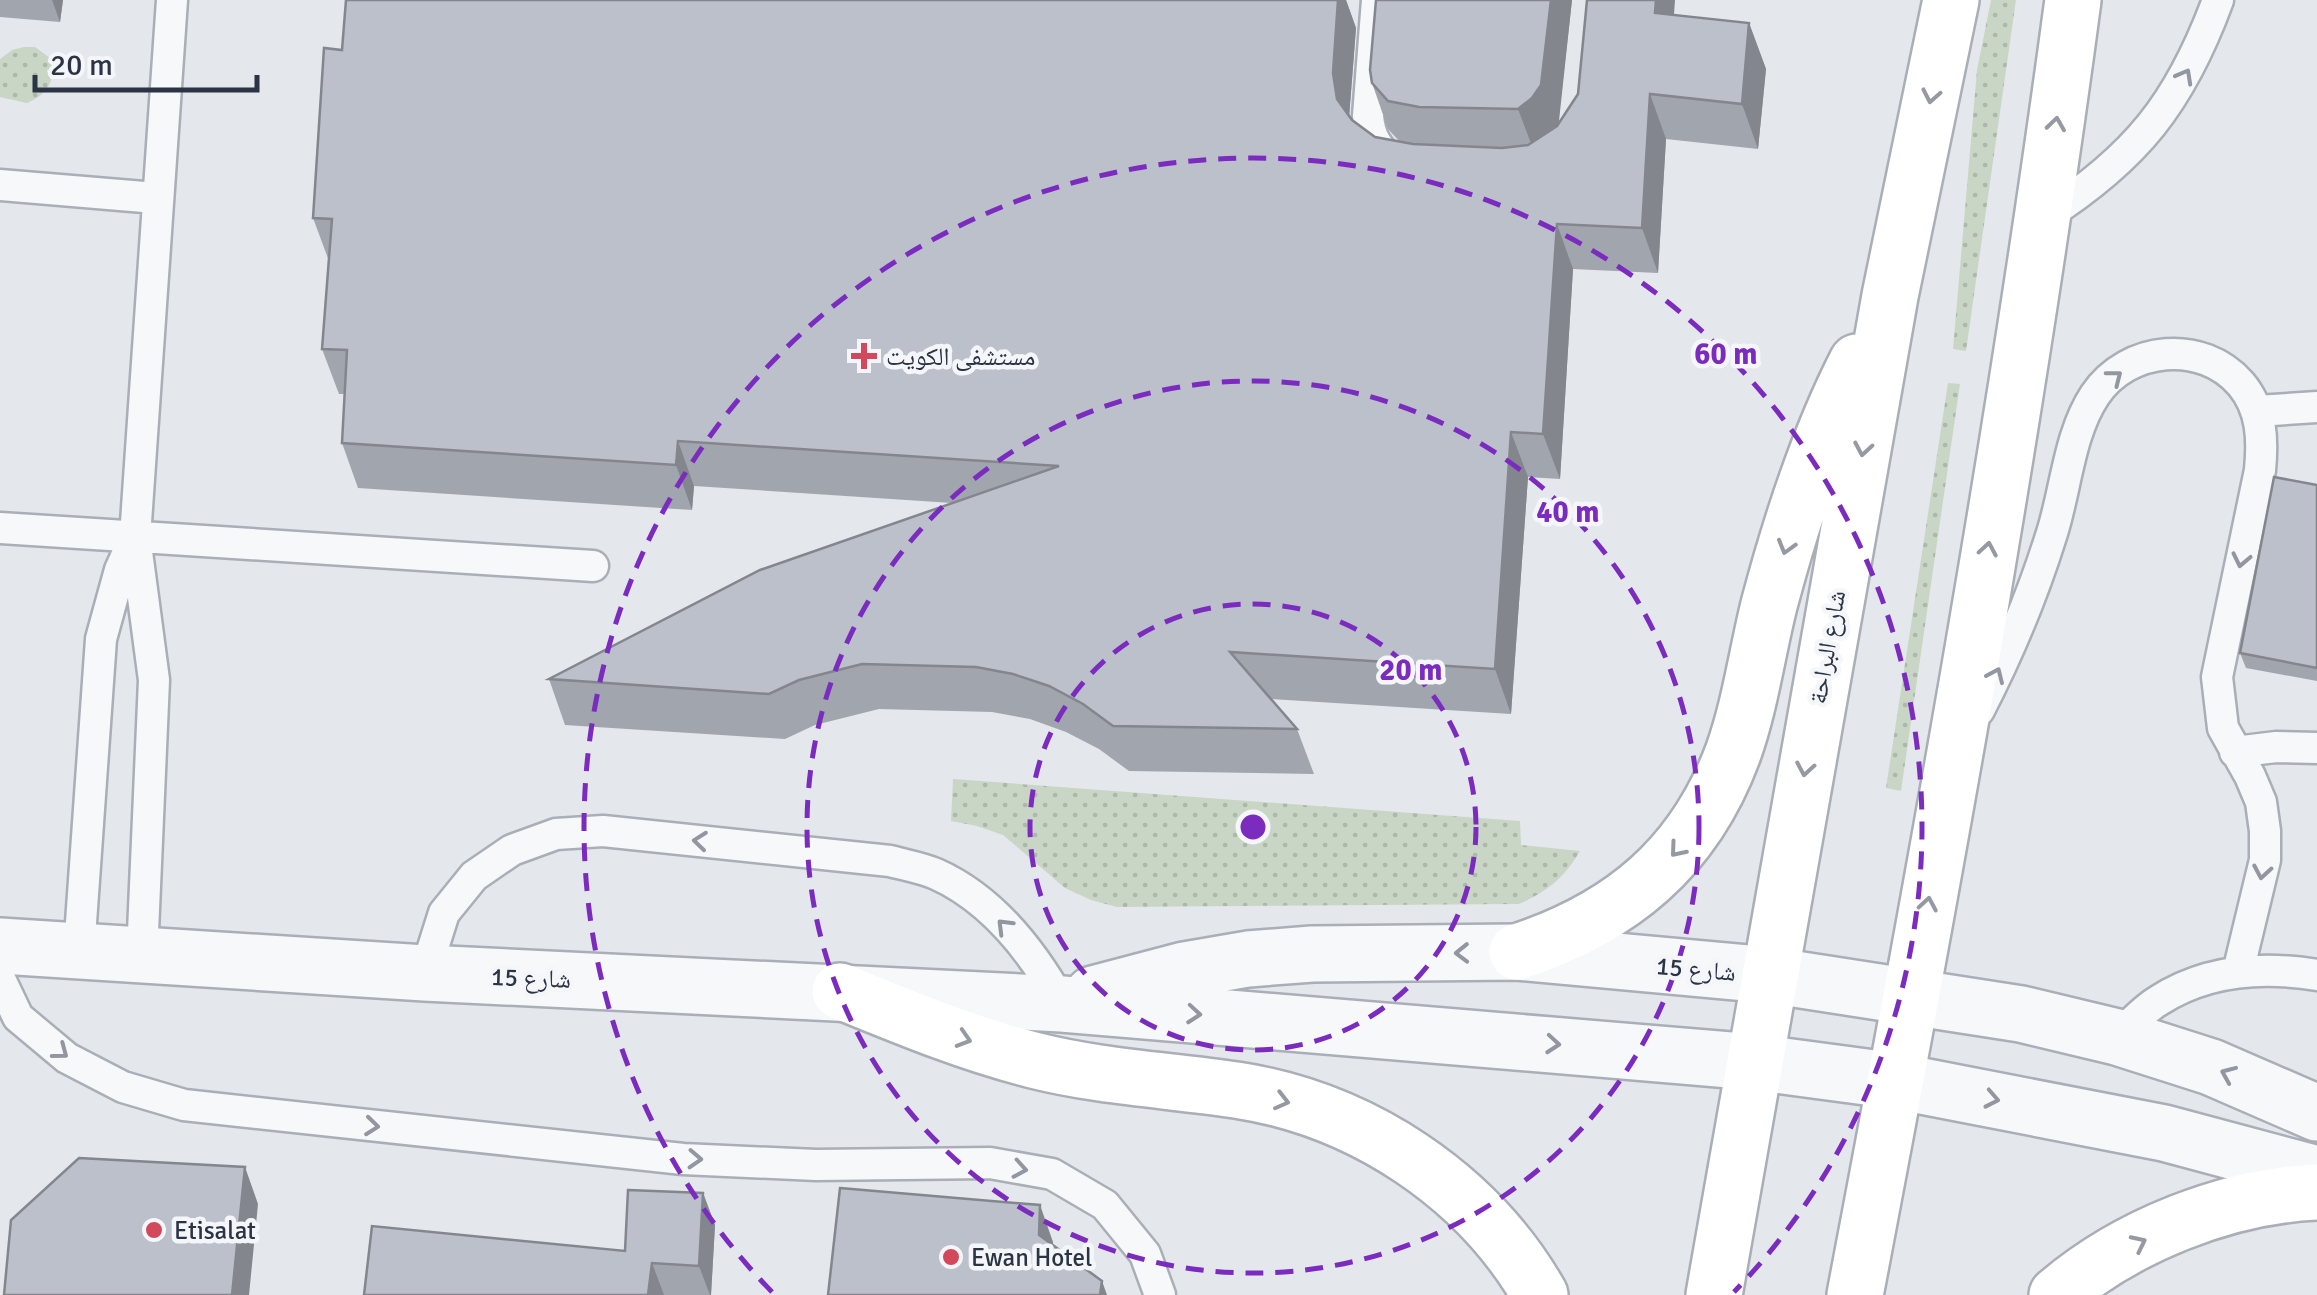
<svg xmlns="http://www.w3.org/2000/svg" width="2317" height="1295" viewBox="0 0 2317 1295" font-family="Signika,'Noto Naskh Arabic',sans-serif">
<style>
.grass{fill:url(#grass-dots)}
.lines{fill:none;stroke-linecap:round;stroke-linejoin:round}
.lane-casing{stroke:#a9aeb7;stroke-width:35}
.street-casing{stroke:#a9aeb7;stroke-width:60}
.secondary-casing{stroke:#a9aeb7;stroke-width:60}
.lane{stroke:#f7f8fa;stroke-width:30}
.street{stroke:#f7f8fa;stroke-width:55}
.secondary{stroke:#fff;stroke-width:55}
.wall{fill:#a1a5ae}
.shaded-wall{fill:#83868d}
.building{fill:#bbc0ca;stroke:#83868d;stroke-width:2.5}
.oneway{stroke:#9196a0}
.oneway2{stroke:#959aa2}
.ring{fill:none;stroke:#7b2cbf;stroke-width:5;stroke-dasharray:18 12}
.poi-dot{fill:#d1495b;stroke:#f4f6f9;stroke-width:4}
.labels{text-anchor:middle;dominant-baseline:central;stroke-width:9;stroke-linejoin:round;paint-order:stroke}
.poi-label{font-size:25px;fill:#2b3445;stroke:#f4f6f9;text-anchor:start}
.street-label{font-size:25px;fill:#2b3445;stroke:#f4f6f9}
.centre{fill:#7b2cbf;stroke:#f4f6f9;stroke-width:5}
.ring-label{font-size:30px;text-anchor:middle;font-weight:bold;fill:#7b2cbf;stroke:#f4f6f9;stroke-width:9;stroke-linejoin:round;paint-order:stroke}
</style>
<defs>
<pattern id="grass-dots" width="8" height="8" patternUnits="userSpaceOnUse" patternTransform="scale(2.5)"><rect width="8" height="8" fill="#c9d6c5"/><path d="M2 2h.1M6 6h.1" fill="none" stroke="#adb8ab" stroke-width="1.8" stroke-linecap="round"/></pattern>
</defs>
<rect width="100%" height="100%" fill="#e4e7ec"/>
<path class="grass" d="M1991,0h25l-50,351 -13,-2 24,-279z
M24,47h11l19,14c-1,22 -6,33 -27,42l-27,-6v-38l12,-9z
M1948,383l12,1 -59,407 -15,-3z
M953,779l567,42 1,24 59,6c-16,27 -32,40 -61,53l-402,3 -26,-7 -26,-12 -62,-53 -26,-9 -26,-5z"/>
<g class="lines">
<defs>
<path id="lane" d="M1377,0l-9,116c2,22 9,32 25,46
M0,185l156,13
M2044,217c92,-59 136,-114 174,-217
M2257,411l60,-4
M0,528l593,38
M1979,710c29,-56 54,-116 73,-177 14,-44 17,-99 43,-138 33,-49 107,-56 146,-11 21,25 22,55 19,86l-43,207 6,51 27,48 11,26 4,29v29l-27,112
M2235,752l41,-5 41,1
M79,951l22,-312 19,-69 15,-33
M142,955l12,-275 -19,-143 37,-537
M425,973l19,-60 30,-37 38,-26 44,-16 47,-3 287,30c15,4 32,7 46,13 56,25 97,78 126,130
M0,979l18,38 49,41 56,29 61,18 499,54 133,6 174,-2 62,11 53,31 40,49 15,41
M2117,1037c13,-12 26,-27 41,-36 48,-31 104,-35 159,-26"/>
<path id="street" d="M0,946l425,27 637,31 692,58 142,19 268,52 153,41
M1093,994l91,-24 64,-11 64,-5 205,-2 252,23 252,39 96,23 94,30 106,46"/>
<path id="secondary" d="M1517,952c104,-34 177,-94 216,-199 17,-47 24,-100 36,-148 22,-83 49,-167 88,-243
M840,991c64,26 126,52 193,69 67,17 135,20 203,30 125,19 241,95 304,205
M1714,1295l176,-999 61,-296
M1855,1295c82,-430 160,-861 218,-1295
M2057,1295c69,-59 169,-99 260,-103"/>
</defs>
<use href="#lane" class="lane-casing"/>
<use href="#street" class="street-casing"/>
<use href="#secondary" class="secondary-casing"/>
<use href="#lane" class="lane"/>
<use href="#street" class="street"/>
<use href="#secondary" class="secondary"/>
</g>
<path class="wall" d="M0,0h63l-3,22 -60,-5z
M346,0h1000l10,28 -7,89 3,3 23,17 25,5 -12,-13 -16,-46 4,-83h196l-14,124 116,-109 75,8 17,46 -8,80 -92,-10 -8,134 -85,-4 -13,210 -32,-2 -17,237 -240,-15 26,30 17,45 -185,-3 -30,-22 -33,-17 -36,-13 -38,-7 -113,-3 -64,16 -30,14 -220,-14 -16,-46 403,-176 -258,-17 -2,24 -334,-22 -16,-45 2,-49h-5l-17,-45 7,-88 -16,-43 29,-168z
M2317,485v196l-71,-13 -6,-15z
M703,1193l12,32 -4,70h-347l261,-44z"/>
<path class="shaded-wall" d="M52,0h11l-3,22z
M1338,0h8l10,28 -7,90 -12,-19 -4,-26z
M1551,0h21l-14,130 -23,24 -17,-45z
M1656,0h19l-4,58 -16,-45z
M1749,23l17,46 -8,80 -16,-45z
M1650,94l16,45 -8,134 -16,-45z
M1557,224l16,45 -13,210 -17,-45z
M1511,432l17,45 -17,237 -16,-45z
M678,441l16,45 -2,24 -16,-45z
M245,1167l13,37 -9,91h-17z
M703,1193l12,32 -4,70h-1l-11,-29z
M1040,1205l13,37 -1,30 -13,-37z
M652,1263l12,32h-16z
M1102,1281l5,14h-7z"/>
<path class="building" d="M346,0h992l-5,73 4,26 15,21 23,17 38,7 89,4 26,-3 29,-19 21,-32 9,-94h69l-1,13 94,10 -7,81 -92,-10 -8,134 -85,-4 -14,210 -32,-2 -16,237 -265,-17 67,77 -184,-3 -30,-22 -34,-18 -36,-12 -37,-7 -114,-3 -63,16 -30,14 -220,-15 211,-109 299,-104 -381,-25 -2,24 -334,-22 5,-93 -25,-1 10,-130 -19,-1 11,-170 18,2z
M1376,0h175l-10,85 -9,13 -14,11 -99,-2 -31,-6 -16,-18 -2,-13z
M2274,477l43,8v183l-77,-15z
M79,1158l166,9 -13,128h-228l7,-75z
M840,1188l200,17 -1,30 63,46 -2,14h-272z
M628,1190l75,3 -4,73 -47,-3 -4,32h-284l8,-69 253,25z"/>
<defs><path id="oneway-chevron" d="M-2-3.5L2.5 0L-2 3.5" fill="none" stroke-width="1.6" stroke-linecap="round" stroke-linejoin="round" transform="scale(2.5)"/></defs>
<g class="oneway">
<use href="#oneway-chevron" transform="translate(2185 76) rotate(-61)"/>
<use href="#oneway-chevron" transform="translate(2115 377) rotate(-38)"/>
<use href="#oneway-chevron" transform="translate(2241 560) rotate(102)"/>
<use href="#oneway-chevron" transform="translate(1996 675) rotate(-66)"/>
<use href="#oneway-chevron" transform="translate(700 841) rotate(-174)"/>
<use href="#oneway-chevron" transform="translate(2262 872) rotate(100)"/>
<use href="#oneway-chevron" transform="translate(1004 926) rotate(-135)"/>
<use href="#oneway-chevron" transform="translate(1462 953) rotate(179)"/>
<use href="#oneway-chevron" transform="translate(1194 1014) rotate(5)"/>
<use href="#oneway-chevron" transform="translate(1553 1044) rotate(5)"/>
<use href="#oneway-chevron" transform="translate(61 1052) rotate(37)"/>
<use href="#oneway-chevron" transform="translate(2228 1074) rotate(-157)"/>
<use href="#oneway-chevron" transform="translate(1992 1099) rotate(11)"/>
<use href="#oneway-chevron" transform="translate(372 1126) rotate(6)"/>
<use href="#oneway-chevron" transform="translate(695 1159) rotate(3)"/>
<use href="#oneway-chevron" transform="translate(1020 1169) rotate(10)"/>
</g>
<g class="oneway2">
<use href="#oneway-chevron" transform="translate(1931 96) rotate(101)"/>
<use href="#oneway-chevron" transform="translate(2056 124) rotate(-82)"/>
<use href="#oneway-chevron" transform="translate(1863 449) rotate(100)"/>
<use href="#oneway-chevron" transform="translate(1786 547) rotate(106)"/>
<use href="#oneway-chevron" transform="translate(1988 549) rotate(-80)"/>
<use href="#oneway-chevron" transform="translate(1805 769) rotate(100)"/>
<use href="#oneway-chevron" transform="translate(1677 850) rotate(130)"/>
<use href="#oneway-chevron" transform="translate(1928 904) rotate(-80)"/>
<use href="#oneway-chevron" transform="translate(964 1039) rotate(17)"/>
<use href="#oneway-chevron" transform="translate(1282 1101) rotate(14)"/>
<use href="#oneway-chevron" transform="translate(2139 1243) rotate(-26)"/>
</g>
<g class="ring">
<circle cx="1253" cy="827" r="223"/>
<circle cx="1253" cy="827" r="446"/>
<path d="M772 1292A669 669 0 1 1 1734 1292"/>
</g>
<g class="poi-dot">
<path d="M859 341h10v10h10v10h-10v10h-10v-10h-10v-10h10z"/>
<circle cx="154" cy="1230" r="10"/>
<circle cx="951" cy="1257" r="10"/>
</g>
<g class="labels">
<g class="poi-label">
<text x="886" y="356">مستشفى الكويت</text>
<text x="174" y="1230">Etisalat</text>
<text x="971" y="1257">Ewan Hotel</text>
</g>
<g class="street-label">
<text transform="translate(1827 647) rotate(-80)">شارع البراحة</text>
<text transform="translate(1696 969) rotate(5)">شارع 15</text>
<text transform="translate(531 978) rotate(2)">شارع 15</text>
</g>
</g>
<circle cx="1253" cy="827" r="15" class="centre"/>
<g class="ring-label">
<text x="1726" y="364">60 m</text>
<text x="1568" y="522">40 m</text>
<text x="1411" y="680">20 m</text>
</g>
<path d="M35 75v15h222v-15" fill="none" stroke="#2b3445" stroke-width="5"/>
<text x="50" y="75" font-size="30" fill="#2b3445" stroke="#f4f6f9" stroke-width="8" paint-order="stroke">20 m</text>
</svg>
